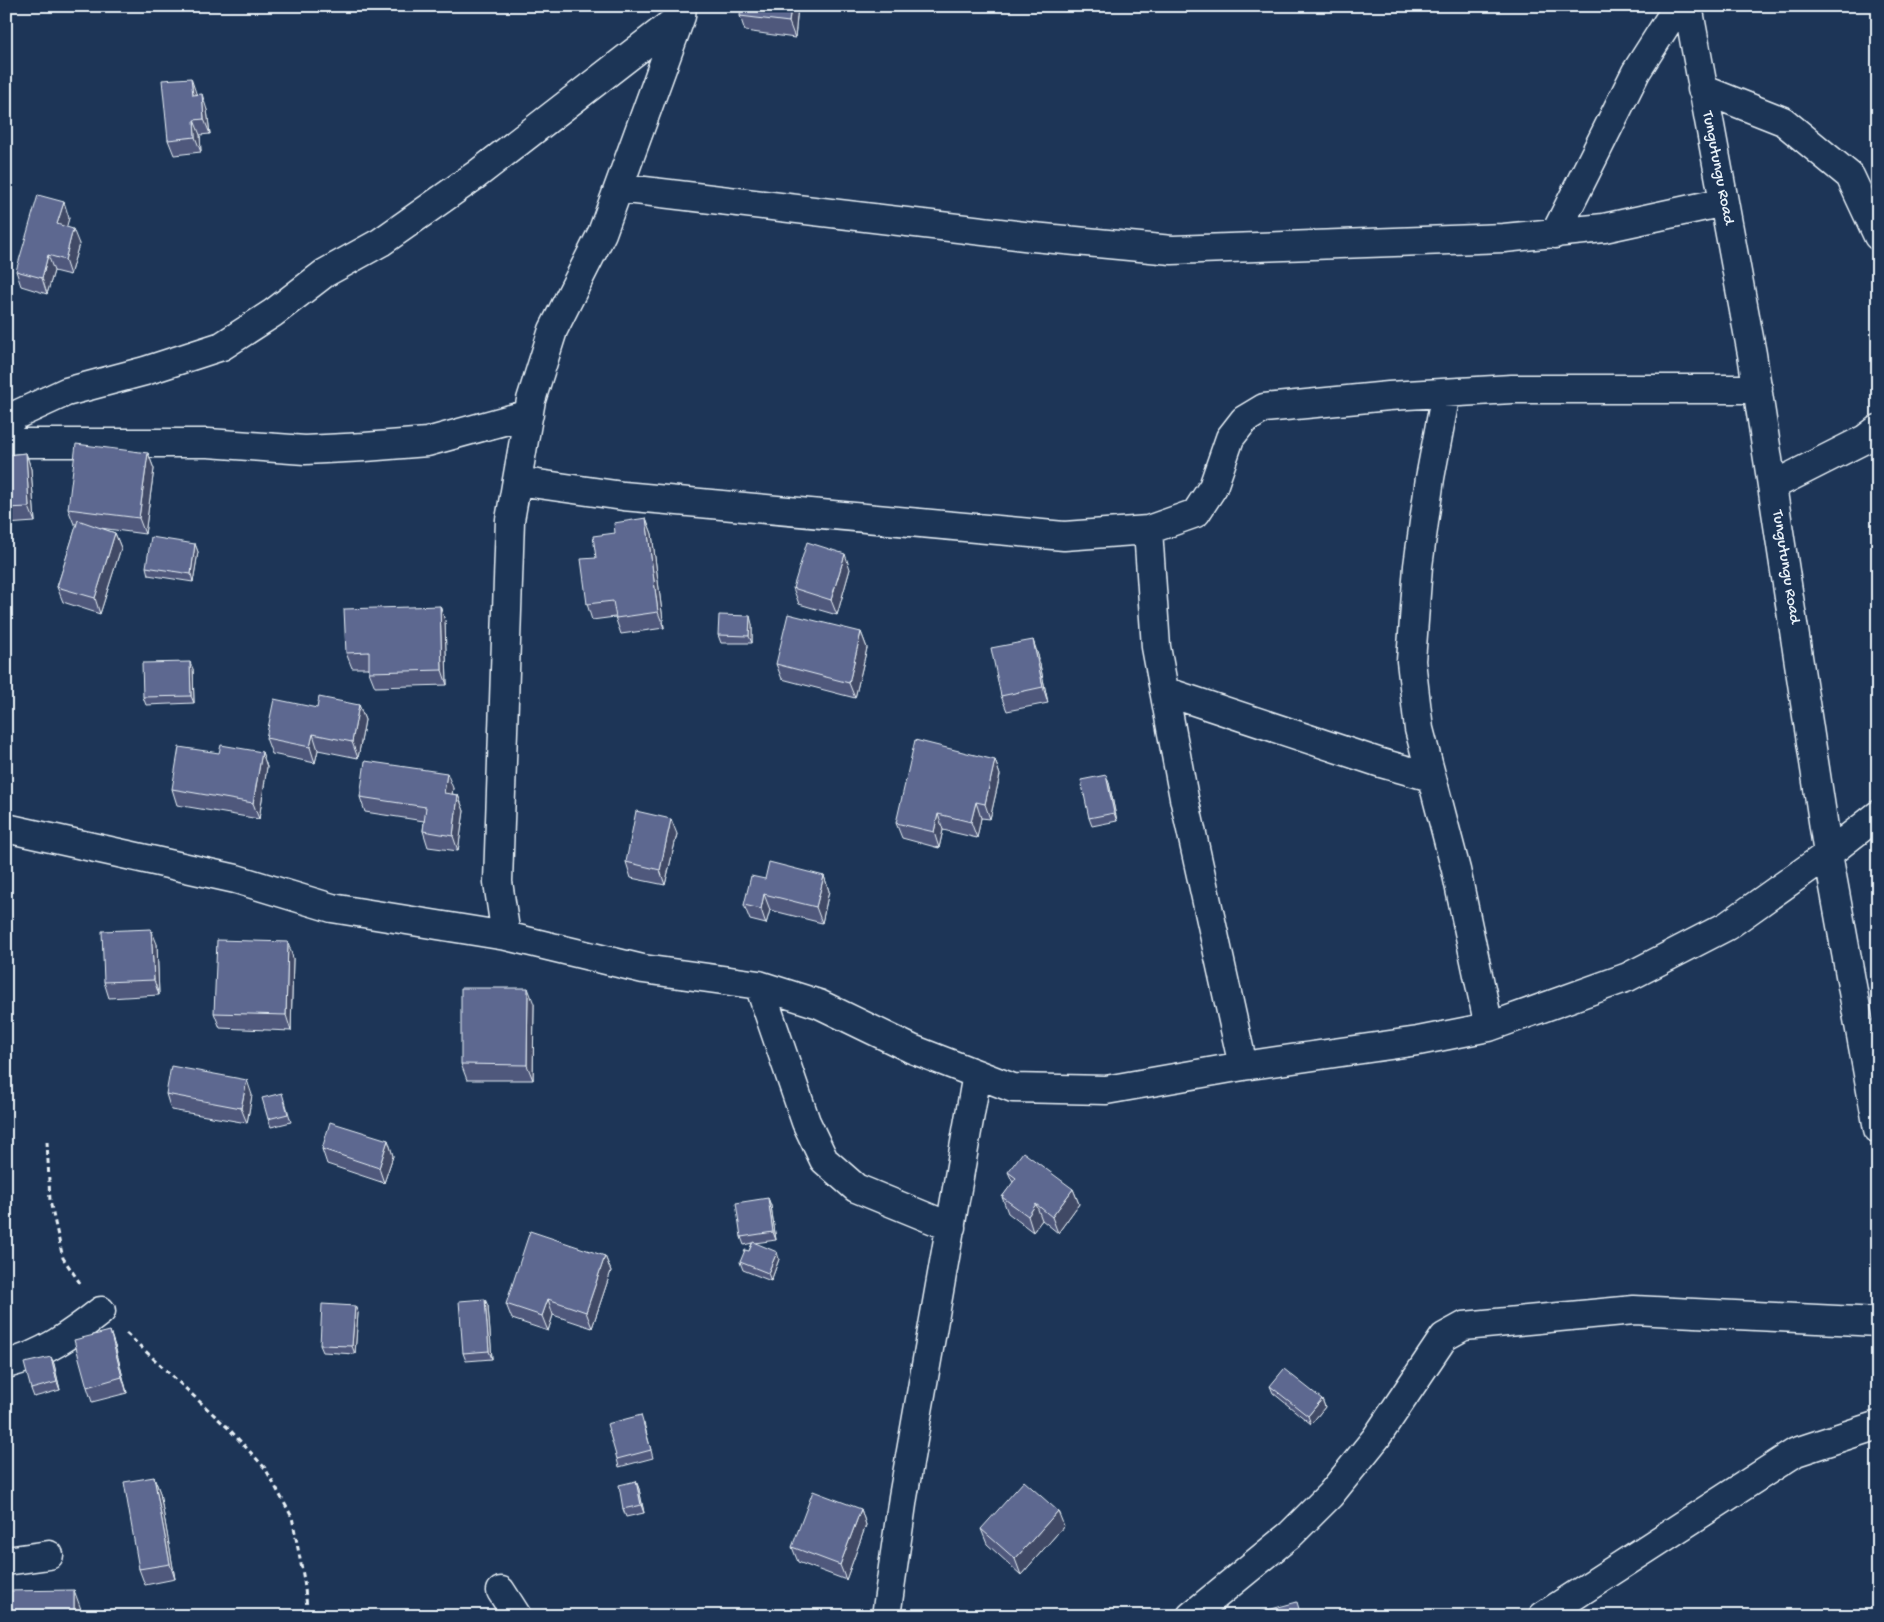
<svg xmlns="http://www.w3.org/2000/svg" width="1884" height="1622" viewBox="0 0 1884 1622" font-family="'Gochi Hand',sans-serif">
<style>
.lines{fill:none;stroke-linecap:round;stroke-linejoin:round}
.street-casing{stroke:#e8f1f8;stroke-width:31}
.path{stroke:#e8f1f8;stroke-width:3;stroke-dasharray:5 4;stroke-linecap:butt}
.street{stroke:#1d3557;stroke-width:28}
.wall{fill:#50597c;stroke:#e8f1f8}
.shaded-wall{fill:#414965;stroke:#e8f1f8}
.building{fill:#5d6890;stroke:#e8f1f8}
.labels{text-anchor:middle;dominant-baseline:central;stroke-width:4;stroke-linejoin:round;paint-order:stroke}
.street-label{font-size:16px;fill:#e8f1f8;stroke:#1d3557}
</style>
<rect width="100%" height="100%" fill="#1d3557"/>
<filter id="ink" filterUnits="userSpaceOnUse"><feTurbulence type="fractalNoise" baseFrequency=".02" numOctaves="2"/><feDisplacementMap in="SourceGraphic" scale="10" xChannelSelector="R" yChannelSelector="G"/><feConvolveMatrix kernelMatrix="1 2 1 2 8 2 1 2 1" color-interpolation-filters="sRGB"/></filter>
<g filter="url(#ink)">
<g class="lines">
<defs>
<path id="street" d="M1688,6l64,348 76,500 50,275
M1702,89l81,32 67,55 28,60
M619,188l414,49 139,13 332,-12 100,-10 120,-26
M1555,234l81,-162 42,-66
M1446,393l-16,85 -12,88 -7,95 8,68 37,141 33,157
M6,425l10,-10 50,-23 79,-21 77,-25 51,-33 52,-40 56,-31 95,-67 205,-159
M6,443h202l97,7 60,-3 62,-5 102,-28
M517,481l106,15 441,40 84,-6 48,-17 17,-26 17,-49 14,-18 20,-12 125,-12 123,-7h246
M1772,486l93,-47 13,-10
M1148,530l8,117 28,151 59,268
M1164,691l217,72 50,14
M6,828l230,51 96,29 174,28 137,33 116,16 60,19 93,45 101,39 93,2 137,-24 175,-25 71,-14 139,-50 99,-51 101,-72 50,-39
M506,936l-8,-54 12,-362 21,-120 22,-70 49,-97 79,-217 1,-10
M759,985l47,137 18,38 32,28 95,39
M6,1364c36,-8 67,-31 95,-53
M6,1561l43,-6
M501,1591l16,25
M886,1616l17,-119 74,-423
M1191,1616l100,-82 39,-39 46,-57 68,-101 20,-11 170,-16 244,12
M1543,1616l253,-164 82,-27"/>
</defs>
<use href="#street" class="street-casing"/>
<path class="path" d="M47,1141l3,60 13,57 17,25
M126,1333l102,95 37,40 27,49 12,63 4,36"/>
<use href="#street" class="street"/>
</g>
<path class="wall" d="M798,6l-3,32 -50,-7 -5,-15z
M196,93l1,2 10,15 3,24 -10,1 1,17 -27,3 -6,-15z
M69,218l-3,9 13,17 -9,31 -16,-4 -7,23 -26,-8 -5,-15z
M26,453l5,16 4,53 -29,2v-69z
M148,453l6,16 -9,65 -45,-6 15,5 6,15 -21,66 -37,-12 -6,-15 20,-63h-3l-6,-15z
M646,518l6,16 12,94 -43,6 -6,-17 -23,3 -5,-16 9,-46 19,-25z
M195,544l3,8 -5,30 -45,-7 -2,-8z
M850,569l-13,46 -38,-11 -6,-16z
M440,606l5,15 2,64 -72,2 -6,-15v-4h-17l-6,-15z
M752,624v19h-31l-3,-8z
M861,632l6,16 -12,50 -73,-19 -6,-15z
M1038,655l10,48 -41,8 -6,-15z
M193,669l1,34 -48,2 -3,-8z
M359,705l6,15 -7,38 -40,-8 -3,13 -43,-9 -6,-16 51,-30z
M262,752l5,15 -8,52 -82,-14 -5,-16 47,-36z
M995,760l5,15 -10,44 -9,-1 -4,20 -34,-8 -4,18 -37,-10 -6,-15z
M1109,783l8,38 -25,5 -3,-8z
M453,788l-1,6 6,1 6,16 -6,40 -30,-4 -5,-16 1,-10 -59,-9 -5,-15z
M677,834l-12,51 -34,-7 -5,-16z
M824,876l5,15 -7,32 -52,-13 -4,14 -16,-4 -6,-15 21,-26z
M157,944l2,51 -50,3 -5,-16z
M293,958l-2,73 -71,-3 -6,-15z
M534,1004l-1,76h-66l-6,-16z
M166,1094l86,1 -5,28 -76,-13z
M285,1101l6,21 -20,5 -3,-8z
M388,1140l5,16 -9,27 -57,-19 -5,-15z
M1008,1172l65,17 6,15 -21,29 -16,-13 -9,12 -25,-19 -6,-16 11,-14z
M768,1198l3,8 5,34 -21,3 24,16 -8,22 -28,-11 -3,-8 9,-11 3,-8 -8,2 -3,-8z
M605,1256l6,15 -19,57 -39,-13 -5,16 -36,-12 -6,-15z
M355,1306l3,7 -3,41 -32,-2 -3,-7z
M488,1306l4,53 -26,2 -3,-8z
M115,1346l12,47 -35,9 -5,-15z
M51,1357l3,7 6,26 -26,7 -3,-8z
M1270,1386l52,13 3,8 -14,17 -38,-31z
M644,1423l9,35 -34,9 -2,-8z
M154,1477l6,16 15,86 -30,6 -6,-16z
M636,1481l3,8 5,24 -18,4 -3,-8z
M861,1509l5,16 -20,55 -48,-18 -6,-15z
M1064,1526l-43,49 -34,-31 -6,-15z"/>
<path class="shaded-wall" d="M791,6h7l-3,32 -6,-16z
M191,78l5,15 2,17 -5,-15z
M202,94l5,16 3,24 -6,-15z
M194,120l6,15 1,17 -6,-15z
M64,202l5,16 -6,22 -6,-16z
M73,229l6,15 -9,31 -5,-15z
M48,255l6,16 -7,23 -5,-16z
M26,453l5,16 4,53 -6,-15z
M148,453l6,16 -9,65 -6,-16z
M646,518l6,16 12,94 -6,-16z
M115,533l6,15 -21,66 -5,-16z
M195,544l3,8 -5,30 -2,-8z
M845,554l5,15 -13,46 -6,-15z
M440,606l5,15 2,64 -5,-15z
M750,616l2,8v19l-3,-7z
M861,632l6,16 -12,50 -6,-15z
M1033,640l5,15 10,48 -5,-16z
M190,662l3,7 1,34 -3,-7z
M359,705l6,15 -7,38 -6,-16z
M313,734l5,16 -3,13 -5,-16z
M262,752l5,15 -8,52 -6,-16z
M995,760l5,15 -10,44 -5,-15z
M447,773l6,15 -3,21 -6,-16z
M1106,775l3,8 8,38 -3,-8z
M458,795l6,16 -6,40 -5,-15z
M976,802l5,16 -4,20 -6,-16z
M938,814l5,16 -4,18 -5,-16z
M671,819l6,15 -12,51 -5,-15z
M824,876l5,15 -7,32 -6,-16z
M764,894l6,16 -4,14 -5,-15z
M151,929l6,15 2,51 -5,-15z
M288,942l5,16 -2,73 -5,-16z
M528,988l6,16 -1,76 -6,-15z
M247,1080l5,15 -5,28 -6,-15z
M388,1140l5,16 -9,27 -5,-15z
M1073,1189l6,15 -21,29 -6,-16z
M768,1198l3,8 5,34 -3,-8z
M1036,1204l6,16 -9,12 -5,-16z
M777,1252l2,7 -8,22 -3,-8z
M605,1256l6,15 -19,57 -6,-16z
M485,1299l3,7 4,53 -3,-8z
M548,1299l5,16 -5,16 -6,-15z
M355,1306l3,7 -3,41 -3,-8z
M110,1331l5,15 12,47 -5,-16z
M51,1357l3,7 6,26 -3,-8z
M1322,1399l3,8 -14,17 -3,-8z
M154,1477l6,16 15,86 -5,-15z
M636,1481l3,8 5,24 -3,-8z
M861,1509l5,16 -20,55 -6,-15z
M1058,1511l6,15 -43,49 -6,-16z
M74,1590l8,22v4h-8z"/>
<path class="building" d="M741,6h50l-2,16 -49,-6z
M191,78l2,17 9,-1 2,25 -10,1 1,17 -27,3 -6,-60z
M38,195l26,7 -7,22 16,5 -8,31 -17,-5 -6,23 -26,-7z
M76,444l72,9 -9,65 -71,-9z
M26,453l3,54 -23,1v-53z
M646,518l12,94 -42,6 -3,-17 -26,3 -6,-45 15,-1 -3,-22 22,-3 -1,-10z
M78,520l37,13 -20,65 -38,-11z
M151,537l44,7 -4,30 -45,-7z
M807,542l38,12 -14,46 -38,-12z
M440,606l2,64 -73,2v-20l-23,1 -2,-44z
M788,614l73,18 -12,51 -73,-19z
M719,615l31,1 -1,20 -31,-1z
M1033,640l10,47 -42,9 -10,-48z
M190,662l1,34 -48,1 -1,-34z
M319,697l40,8 -7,37 -39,-8 -3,13 -44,-9 8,-39 43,9z
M915,740l80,20 -10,44 -9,-2 -5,20 -33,-8 -4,18 -38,-9z
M221,745l41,7 -9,51 -81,-14 7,-42 40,6z
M365,761l82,12 -3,20 14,2 -5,41 -30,-5 3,-24 -66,-10z
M1106,775l8,38 -25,5 -8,-38z
M636,811l35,8 -11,51 -34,-8z
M769,862l55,14 -8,31 -52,-13 -3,15 -17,-4 7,-29 14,3z
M151,929l3,51 -50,2 -2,-51z
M217,940l71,2 -2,73 -72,-2z
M461,988h67l-1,77 -66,-1z
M171,1066l76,14 -6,28 -75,-14z
M282,1093l6,21 -20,5 -6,-21z
M330,1122l58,18 -9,28 -57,-19z
M1023,1152l50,37 -21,28 -16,-13 -8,12 -26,-19 14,-19 -8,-6z
M768,1198l5,34 -32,5 -5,-34z
M530,1231l75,25 -19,56 -38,-13 -6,17 -36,-12z
M753,1242l24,10 -9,21 -28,-11 5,-12 4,1z
M485,1299l4,52 -26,2 -4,-52z
M322,1304l33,2 -3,40 -32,-1z
M110,1331l12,46 -35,10 -13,-47z
M51,1357l6,25 -26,7 -7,-26z
M1284,1369l38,30 -14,17 -38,-30z
M641,1415l10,35 -34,9 -10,-35z
M154,1477l16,87 -31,5 -15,-87z
M636,1481l5,24 -18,4 -4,-24z
M1024,1481l34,30 -43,48 -34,-30z
M813,1491l48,18 -21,56 -48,-18z
M74,1590v26h-68v-25z
M1297,1602l4,14h-43l-1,-3z"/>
</g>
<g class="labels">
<g class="street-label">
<text transform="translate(1717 168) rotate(79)">Tungutungu Road</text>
<text transform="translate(1785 567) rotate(81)">Tungutungu Road</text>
</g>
</g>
<rect width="1884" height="1622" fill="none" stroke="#1d3557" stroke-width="25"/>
<rect x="12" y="12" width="1859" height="1597" fill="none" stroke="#e8f1f8" stroke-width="2" filter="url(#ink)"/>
</svg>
